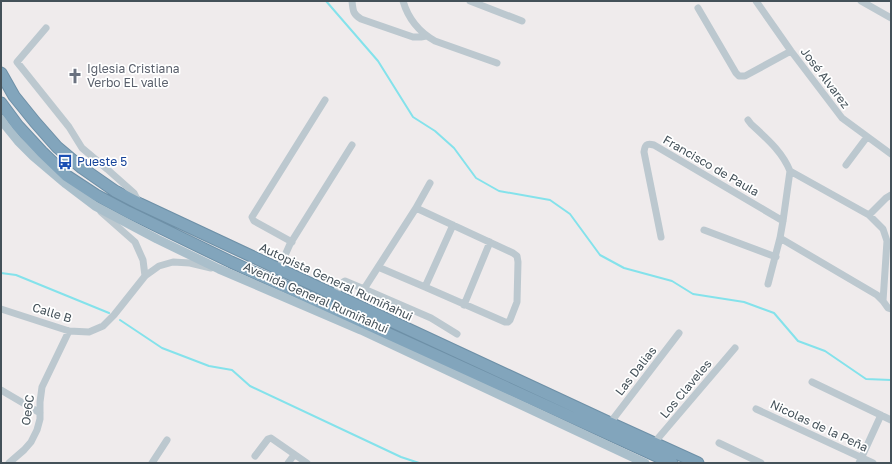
<svg xmlns="http://www.w3.org/2000/svg" width="892" height="464" font-family="'Golos Text',sans-serif">
<style>
.lines{fill:none;stroke-linecap:round;stroke-linejoin:round}
.stream{stroke:#84e2eb;stroke-width:2}
.highway-casing{stroke:#6e90a7;stroke-width:13}
.minor{stroke:#bcc8cf;stroke-width:7}
.major{stroke:#aabfcb;stroke-width:9}
.highway{stroke:#82a5bc;stroke-width:11}
.labels{text-anchor:middle;stroke-width:3.5;stroke-linejoin:round;paint-order:stroke}
.worship-label{font-size:12px;fill:#5b616d;stroke:#fff;text-anchor:start}
.street-label{font-size:12px;fill:#445159;stroke:#fff}
.transit-label{font-size:12px;fill:#164399;stroke:#fff;text-anchor:start}
</style>
<rect width="100%" height="100%" fill="#efebec"/>
<g class="lines">
<!-- stream -->
<path class="stream" d="M326,1L378,61L413,117L435,131L454,148L476,178L499,191L550,200L570,214L600,255L624,268L672,281L693,294L744,302L774,313L798,341L825,351L866,379L891,380
M1,273L16,275L109,313
M120,320L162,348L209,366L232,370L250,386L401,457L419,463"/>
<defs>
<path id="highway" d="M1,73L14,96L35,122L57,147L82,168L115,191L140,204L279,269L610,423L698,463
M1,103L18,126L42,152L67,176L96,195L128,212L231,262L672,463"/>
</defs>
<!-- highway casing -->
<use href="#highway" class="highway-casing"/>
<!-- minor -->
<path class="minor" d="M352,1C353,11 353,14 361,19L413,37H421L426,36
M403,1C408,18 419,32 435,41L497,63
M470,1L522,21
M756,1L791,51L842,118L891,154
M861,1L891,18
M698,8L736,73L739,76H745L791,51
M46,28L17,62L69,127L82,148L107,169L134,193L139,203
M748,120L751,124C766,138 782,151 790,171L869,215L883,229L887,241L883,301L888,308L891,309
M846,165L867,137
M101,212L135,242L143,260L145,276
M869,215L886,198L891,195
M704,230L776,257
M661,237L644,152C645,145 646,143 654,145L783,221
M780,238L877,295L883,301
M292,242L254,221L252,217L325,100
M378,267L425,287L505,322H508L510,320L517,302L518,262L517,256L513,253L416,208
M279,269L290,244L352,145
M768,284L780,238L783,221L790,171
M425,287L453,225
M364,289L431,318L457,334
M334,295L342,283L345,281L364,289L416,208L430,183
M464,305L490,242
M1,309L69,331L89,332L103,326L114,315L145,276L159,266L173,262L190,263L211,268
M812,382L891,420
M1,390L40,413
M756,409L873,463
M610,423L679,333
M654,443L735,348
M719,443L761,463
M255,456L268,439L271,438L307,463
M9,463L24,450L31,442L37,430L40,419V402L42,387L69,331
M152,463L167,440
M288,463L294,455
M859,463L881,415"/>
<!-- major -->
<path class="major" d="M1,119L5,125L18,141L33,156L66,184L95,206L157,239L219,269L361,330L645,463"/>
<!-- highway -->
<use href="#highway" class="highway"/>
</g>
<!-- icons -->
<defs>
<symbol id="church-bare" viewBox="-9 -9 18 18"><path d="M-1.2-6h2.4v3.5h3.3v2.4h-3.3V6h-2.4V-.1h-3.3v-2.4h3.3Z" fill="#6b7280" stroke="#fff" stroke-width="2.5" paint-order="stroke"/></symbol>
<symbol id="bus-bare" viewBox="-9 -9 18 18"><path d="M-5-6H5V4H4V6H2V4H-2V6H-4V4H-5ZM-3.5-4V0h7V-4ZM-3.5 1.2v1.5H-2V1.2ZM2 1.2v1.5H3.5V1.2Z" fill="#1a4fb4" stroke="#fff" stroke-width="2.5" paint-order="stroke"/></symbol>
</defs>
<g fill-rule="evenodd">
<use href="#church-bare" x="64" y="65" width="22" height="22"/>
<use href="#bus-bare" x="54" y="151" width="22" height="22"/>
</g>
<g class="labels">
<!-- worship labels -->
<g class="worship-label">
<text x="87" y="73">Iglesia Cristiana<tspan x="87" dy="14">Verbo EL valle</tspan></text>
</g>
<!-- street labels -->
<g class="street-label">
<text transform="translate(825 78) rotate(53)" y="4">José Alvarez</text>
<text transform="translate(711 166) rotate(30)" y="4">Francisco de Paula</text>
<text transform="translate(336 282) rotate(25)" y="4">Autopista General Rumiñahui</text>
<text transform="translate(316 298) rotate(24)" y="4">Avenida General Rumiñahui</text>
<text transform="translate(52 313) rotate(17)" y="4">Calle B</text>
<text transform="translate(636 371) rotate(-52)" y="4">Las Dalias</text>
<text transform="translate(686 389) rotate(-50)" y="4">Los Claveles</text>
<text transform="translate(28 410) rotate(-82)" y="4">Oe6C</text>
<text transform="translate(819 426) rotate(25)" y="4">Nicolas de la Peña</text>
</g>
<!-- transit labels -->
<g class="transit-label">
<text x="77" y="166">Pueste 5</text>
</g>
</g>
<!-- border -->
<rect width="892" height="464" fill="none" stroke="#445159" stroke-width="4"/>
</svg>
